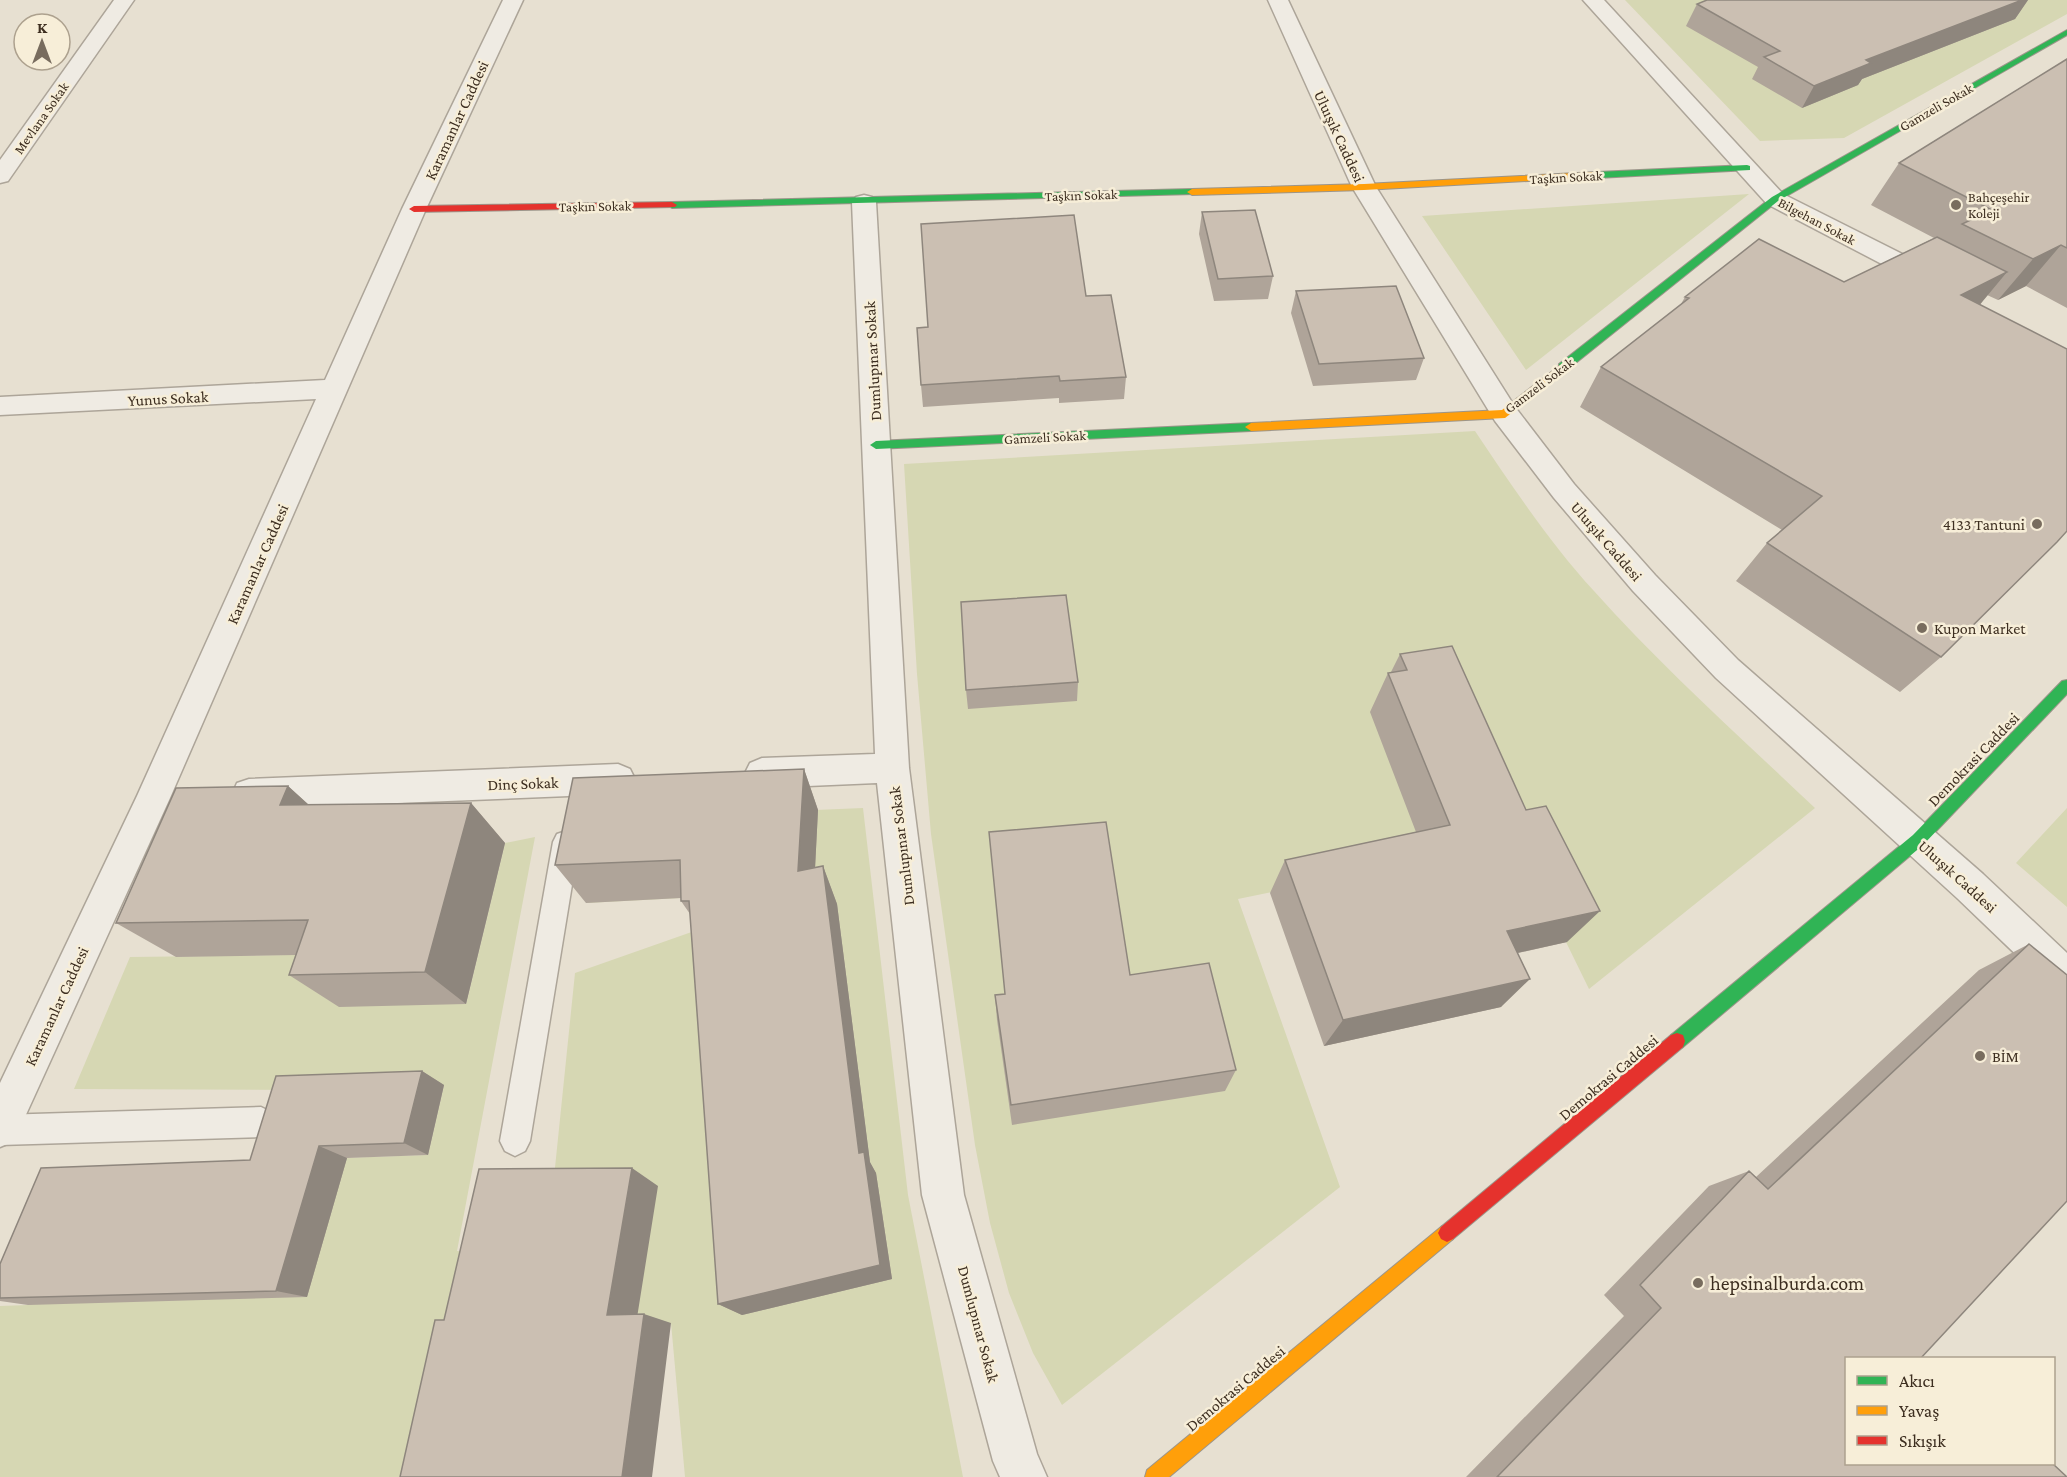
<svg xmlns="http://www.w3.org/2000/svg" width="2067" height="1477" font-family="'Crimson Pro',serif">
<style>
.green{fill:#d6d7b3}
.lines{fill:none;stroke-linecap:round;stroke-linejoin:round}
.lane-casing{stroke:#ada599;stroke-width:3}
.street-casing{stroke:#ada599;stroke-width:3}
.fast-casing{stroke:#9c958a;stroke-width:2}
.slow-casing{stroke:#9c958a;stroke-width:2}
.jam-casing{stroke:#9c958a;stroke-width:2}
.lane{fill:#efebe3;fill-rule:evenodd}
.street{fill:#efebe3;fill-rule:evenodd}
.fast{fill:#30b455;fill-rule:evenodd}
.slow{fill:#ff9f0a;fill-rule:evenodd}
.jam{fill:#e5322d;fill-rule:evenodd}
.wall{fill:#afa499}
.shaded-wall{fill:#8e867d}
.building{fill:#cbbfb2;stroke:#8e867d;stroke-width:1.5}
.poi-dot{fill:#786c5e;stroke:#f7eed8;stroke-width:2}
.labels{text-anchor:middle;stroke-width:5;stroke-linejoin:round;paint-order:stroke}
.far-street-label{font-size:14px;fill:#3d2e20;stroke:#f7eed8}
.far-poi-label{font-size:14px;fill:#3d2e20;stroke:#f7eed8;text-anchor:start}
.street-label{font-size:16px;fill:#3d2e20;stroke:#f7eed8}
.poi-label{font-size:16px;fill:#3d2e20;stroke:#f7eed8;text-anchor:start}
.near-poi-label{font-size:20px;fill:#3d2e20;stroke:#f7eed8;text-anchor:start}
</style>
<rect width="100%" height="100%" fill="#e7e0d1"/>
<!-- green -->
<path class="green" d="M1625,0H2067V14L1844,138L1760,141Z
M1749,194L1526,370L1422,216Z
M1475,431C1512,486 1549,542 1594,591C1663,668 1740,737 1815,808L1589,989L1517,842L1238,899L1340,1187L1062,1405L1033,1353L1009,1293L990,1223L975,1145L931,834L917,674L904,464Z
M863,808L908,1195L963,1477H685L671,1323L446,1477H0V1306L28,1305L284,1160L428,1155L444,1085L305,1090L74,1089L130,957L288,955L333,827L466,1004L505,843L535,837L457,1251L500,1252L553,1187L575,973L703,928L700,897L586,903L601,819Z
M2067,808V907L2016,863Z"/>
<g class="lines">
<defs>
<path id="lane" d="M566,831L575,834L579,842L530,1141L525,1151L515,1156L505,1151L500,1141L553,842L557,834Z
M261,1107L271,1112L276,1122L271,1132L261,1137L0,1145V1115Z"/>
<path id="street" d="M114,0H134L8,181L0,183V160Z
M503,0H523L426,209L170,798L14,1141L0,1147V1083L137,796L316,399L0,415V397L325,380L402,209Z
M1268,0H1288L1376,187L1515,407L1574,484L1655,575L1738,660L1983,874L2067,953V996L2054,991L1957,898L1716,678L1633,591L1554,498L1495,421L1352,187Z
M1583,0H1604L1783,194L1940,273L1943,279L1940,285L1931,287L1922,285L1767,204Z
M864,195L872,197L876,202L909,768L964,1195L1037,1454L1047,1477H1000L993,1461L922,1195L877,783L762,788L750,783L745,773L750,763L762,758L875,754L852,202L856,197Z
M618,764L630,769L635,779L630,789L618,794L249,809L237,805L232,794L237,783L249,779Z"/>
<path id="fast" d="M2067,30V35L1778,201L1567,370H1559V364L1772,197Z
M1747,165L1750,166V170L1597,178L1592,175L1597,172Z
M1192,189L1197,192L1195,194L672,208L667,205L672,202Z
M1251,423L1257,427L1251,431L876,449L870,445L876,441Z
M2067,680V694L1923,845L1683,1047L1677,1049L1671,1047L1669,1041L1671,1035L1913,835L2062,681Z"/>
<path id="slow" d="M1597,172L1600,173V177L1364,190L1192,195L1187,192L1192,189L1364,184Z
M1563,363L1568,367L1567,370L1505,418L1251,431L1245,427L1251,423L1502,410Z
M1447,1224L1453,1227L1456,1233L1453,1239L1169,1477H1145L1147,1470L1441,1227Z"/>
<path id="jam" d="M672,202L677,205L675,207L414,212L409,209L414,206Z
M1677,1033L1683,1035L1685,1041L1683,1047L1453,1239L1447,1242L1441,1239L1438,1233L1441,1227L1671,1035Z"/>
</defs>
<!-- lane casing -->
<use href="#lane" class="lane-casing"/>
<!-- street casing -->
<use href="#street" class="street-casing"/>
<!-- fast casing -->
<use href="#fast" class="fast-casing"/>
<!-- slow casing -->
<use href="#slow" class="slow-casing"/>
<!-- jam casing -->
<use href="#jam" class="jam-casing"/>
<!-- lane -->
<use href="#lane" class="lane"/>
<!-- street -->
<use href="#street" class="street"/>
<!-- fast -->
<use href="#fast" class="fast"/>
<!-- slow -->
<use href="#slow" class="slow"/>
<!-- jam -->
<use href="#jam" class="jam"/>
</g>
<!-- wall -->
<path class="wall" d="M1707,0H2028L2015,19L1862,79L1858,85L1802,108L1752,79L1758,67L1686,26L1697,4Z
M2067,59V308L2026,286L1998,300L1987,295L1980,304L1941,657L1900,692L1736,581L1767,543L1782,530L1580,407L1601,367L1681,304L1685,297L1844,282L1934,238L1871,205L1899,163Z
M1202,212L1273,276L1268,299L1214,301L1199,234Z
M1296,291L1424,358L1416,380L1313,386L1291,313Z
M1086,296L1126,377L1124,399L1059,403V398L923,407L921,385L928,327Z
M1400,654L1567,942L1518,953L1501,1007L1324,1046L1270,893L1285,860L1416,832L1370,712L1388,673L1391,672Z
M1078,682L1077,701L968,709L966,690Z
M804,769L818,810L815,868L823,866L837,904L870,1163L876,1173L892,1279L742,1315L718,1304L690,914L681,901V898L586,903L555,865Z
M288,786L309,805L471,803L505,843L466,1004L339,1007L289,975L296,955L176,957L116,923Z
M989,832L1130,975L1236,1070L1225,1091L1012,1125L997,1020L995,995L1005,994Z
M2029,944L1846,1359V1464L2067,1477H1466L1624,1316L1604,1295L1709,1186L1749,1171L1756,1177L1979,970Z
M422,1071L444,1085L428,1155L347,1158L307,1297L28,1305L0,1301V1264L250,1160Z"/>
<!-- shaded-wall -->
<path class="shaded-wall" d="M2022,0H2028L2015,19L1862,79L1858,85L1802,108L1814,86L1866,60Z
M2061,245L2026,286L1998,300L2033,259Z
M2007,272L1973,313L1961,295Z
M804,769L818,810L813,908L798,871Z
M288,786L333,827L280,805Z
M471,803L505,843L466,1004L425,972Z
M823,866L837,904L870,1162L876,1173L892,1279L742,1315L718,1304L859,1153Z
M1600,911L1567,942L1480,961L1507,931Z
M1530,979L1501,1007L1324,1046L1343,1020Z
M422,1071L444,1085L428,1155L404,1143Z
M319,1146L347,1158L307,1297L276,1291Z
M632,1168L658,1186L636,1324L607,1315Z
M644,1314L671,1323L652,1477H622Z"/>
<!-- building -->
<path class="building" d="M1707,0H2022L1866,60L1871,63L1814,86L1764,57L1780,51L1697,4Z
M2067,59V248L2061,245L2033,259L1962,224L1992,210L1899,163Z
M1255,210L1273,276L1218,279L1202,212Z
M1074,215L1086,296L1111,295L1126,377L1060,381L1059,376L921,385L917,328L928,327L921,224Z
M1937,237L2007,272L1961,295L2067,349V531L2057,542L1941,657L1767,543L1822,496L1601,367L1689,298L1685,297L1759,239L1844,282Z
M1396,286L1424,358L1319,364L1296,291Z
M1066,595L1078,682L966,690L961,602Z
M1452,646L1526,810L1546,806L1600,911L1507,931L1530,979L1343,1020L1285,860L1450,825L1388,673L1407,670L1400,654Z
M804,769L798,871L823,866L859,1153L864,1152L880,1265L718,1304L689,901H681L680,860L555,865L573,778Z
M288,786L280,805L471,803L425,972L289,975L308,920L116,923L176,788Z
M1106,822L1130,975L1209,963L1236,1070L1011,1105L995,995L1005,994L989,832Z
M2029,944L2067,975V1201L1920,1359H1846V1464H2053L2067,1477H1497L1661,1308L1640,1285L1749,1171L1768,1189Z
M422,1071L404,1143L319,1146L276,1291L0,1298V1264L41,1168L250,1160L276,1076Z
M632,1168L607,1315L644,1314L622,1477H400L435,1320H444L479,1169Z"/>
<!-- markers -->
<g class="poi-dot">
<circle cx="1956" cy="205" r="6"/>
<circle cx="2037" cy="524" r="6"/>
<circle cx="1922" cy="628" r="6"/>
<circle cx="1980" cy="1056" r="6"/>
<circle cx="1698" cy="1283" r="6"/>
</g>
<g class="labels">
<!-- far-street labels -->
<g class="far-street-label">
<text transform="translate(1936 107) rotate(-30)" y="5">Gamzeli Sokak</text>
<text transform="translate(41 118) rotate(-55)" y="5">Mevlana Sokak</text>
<text transform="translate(1566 177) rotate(-3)" y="5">Taşkın Sokak</text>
<text transform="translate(1081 195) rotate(-2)" y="5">Taşkın Sokak</text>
<text transform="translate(595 206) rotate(-1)" y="5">Taşkın Sokak</text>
<text transform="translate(1817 221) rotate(28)" y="5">Bilgehan Sokak</text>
<text transform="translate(1539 385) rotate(-37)" y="5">Gamzeli Sokak</text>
<text transform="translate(1045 437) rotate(-3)" y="5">Gamzeli Sokak</text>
</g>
<!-- far-poi labels -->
<g class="far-poi-label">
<text x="1968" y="202">Bahçeşehir<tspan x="1968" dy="16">Koleji</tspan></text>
</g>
<!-- street labels -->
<g class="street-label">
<text transform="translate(456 120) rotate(-65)" y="6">Karamanlar Caddesi</text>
<text transform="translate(1340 136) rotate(65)" y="6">Uluışık Caddesi</text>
<text transform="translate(872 361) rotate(-93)" y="6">Dumlupınar Sokak</text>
<text transform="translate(168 398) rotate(-3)" y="6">Yunus Sokak</text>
<text transform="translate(1607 541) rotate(49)" y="6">Uluışık Caddesi</text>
<text transform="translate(257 564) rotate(-66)" y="6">Karamanlar Caddesi</text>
<text transform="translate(1973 759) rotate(-46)" y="6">Demokrasi Caddesi</text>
<text transform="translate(523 783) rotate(-2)" y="6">Dinç Sokak</text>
<text transform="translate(901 846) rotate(-97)" y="6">Dumlupınar Sokak</text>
<text transform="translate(1958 876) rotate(42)" y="6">Uluışık Caddesi</text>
<text transform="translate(56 1006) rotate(-65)" y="6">Karamanlar Caddesi</text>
<text transform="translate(1608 1077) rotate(-40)" y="6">Demokrasi Caddesi</text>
<text transform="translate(979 1324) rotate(75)" y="6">Dumlupınar Sokak</text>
<text transform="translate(1235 1388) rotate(-40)" y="6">Demokrasi Caddesi</text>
</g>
<!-- poi labels -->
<g class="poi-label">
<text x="2025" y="530" text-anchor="end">4133 Tantuni</text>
<text x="1934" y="634">Kupon Market</text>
<text x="1992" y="1062">BİM</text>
</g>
<!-- near-poi labels -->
<g class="near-poi-label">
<text x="1710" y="1290">hepsinalburda.com</text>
</g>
</g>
<!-- legend -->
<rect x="1845" y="1357" width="210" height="108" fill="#f7eed8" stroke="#ada18e" stroke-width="1.5"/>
<rect x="1857" y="1376" width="30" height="9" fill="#30b455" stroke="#ada18e" stroke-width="1.5"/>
<text x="1899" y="1387" font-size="18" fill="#3d2e20">Akıcı</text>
<rect x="1857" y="1406" width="30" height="9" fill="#ff9f0a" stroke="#ada18e" stroke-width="1.5"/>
<text x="1899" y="1417" font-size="18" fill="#3d2e20">Yavaş</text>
<rect x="1857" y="1436" width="30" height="9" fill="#e5322d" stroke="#ada18e" stroke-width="1.5"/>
<text x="1899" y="1447" font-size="18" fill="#3d2e20">Sıkışık</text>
<!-- north arrow -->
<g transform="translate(42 42)"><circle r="28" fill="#f7eed8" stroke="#ada18e" stroke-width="1.5"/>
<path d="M0-4.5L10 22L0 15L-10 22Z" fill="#786c5e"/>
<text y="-9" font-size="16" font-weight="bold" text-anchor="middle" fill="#3d2e20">K</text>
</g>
</svg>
